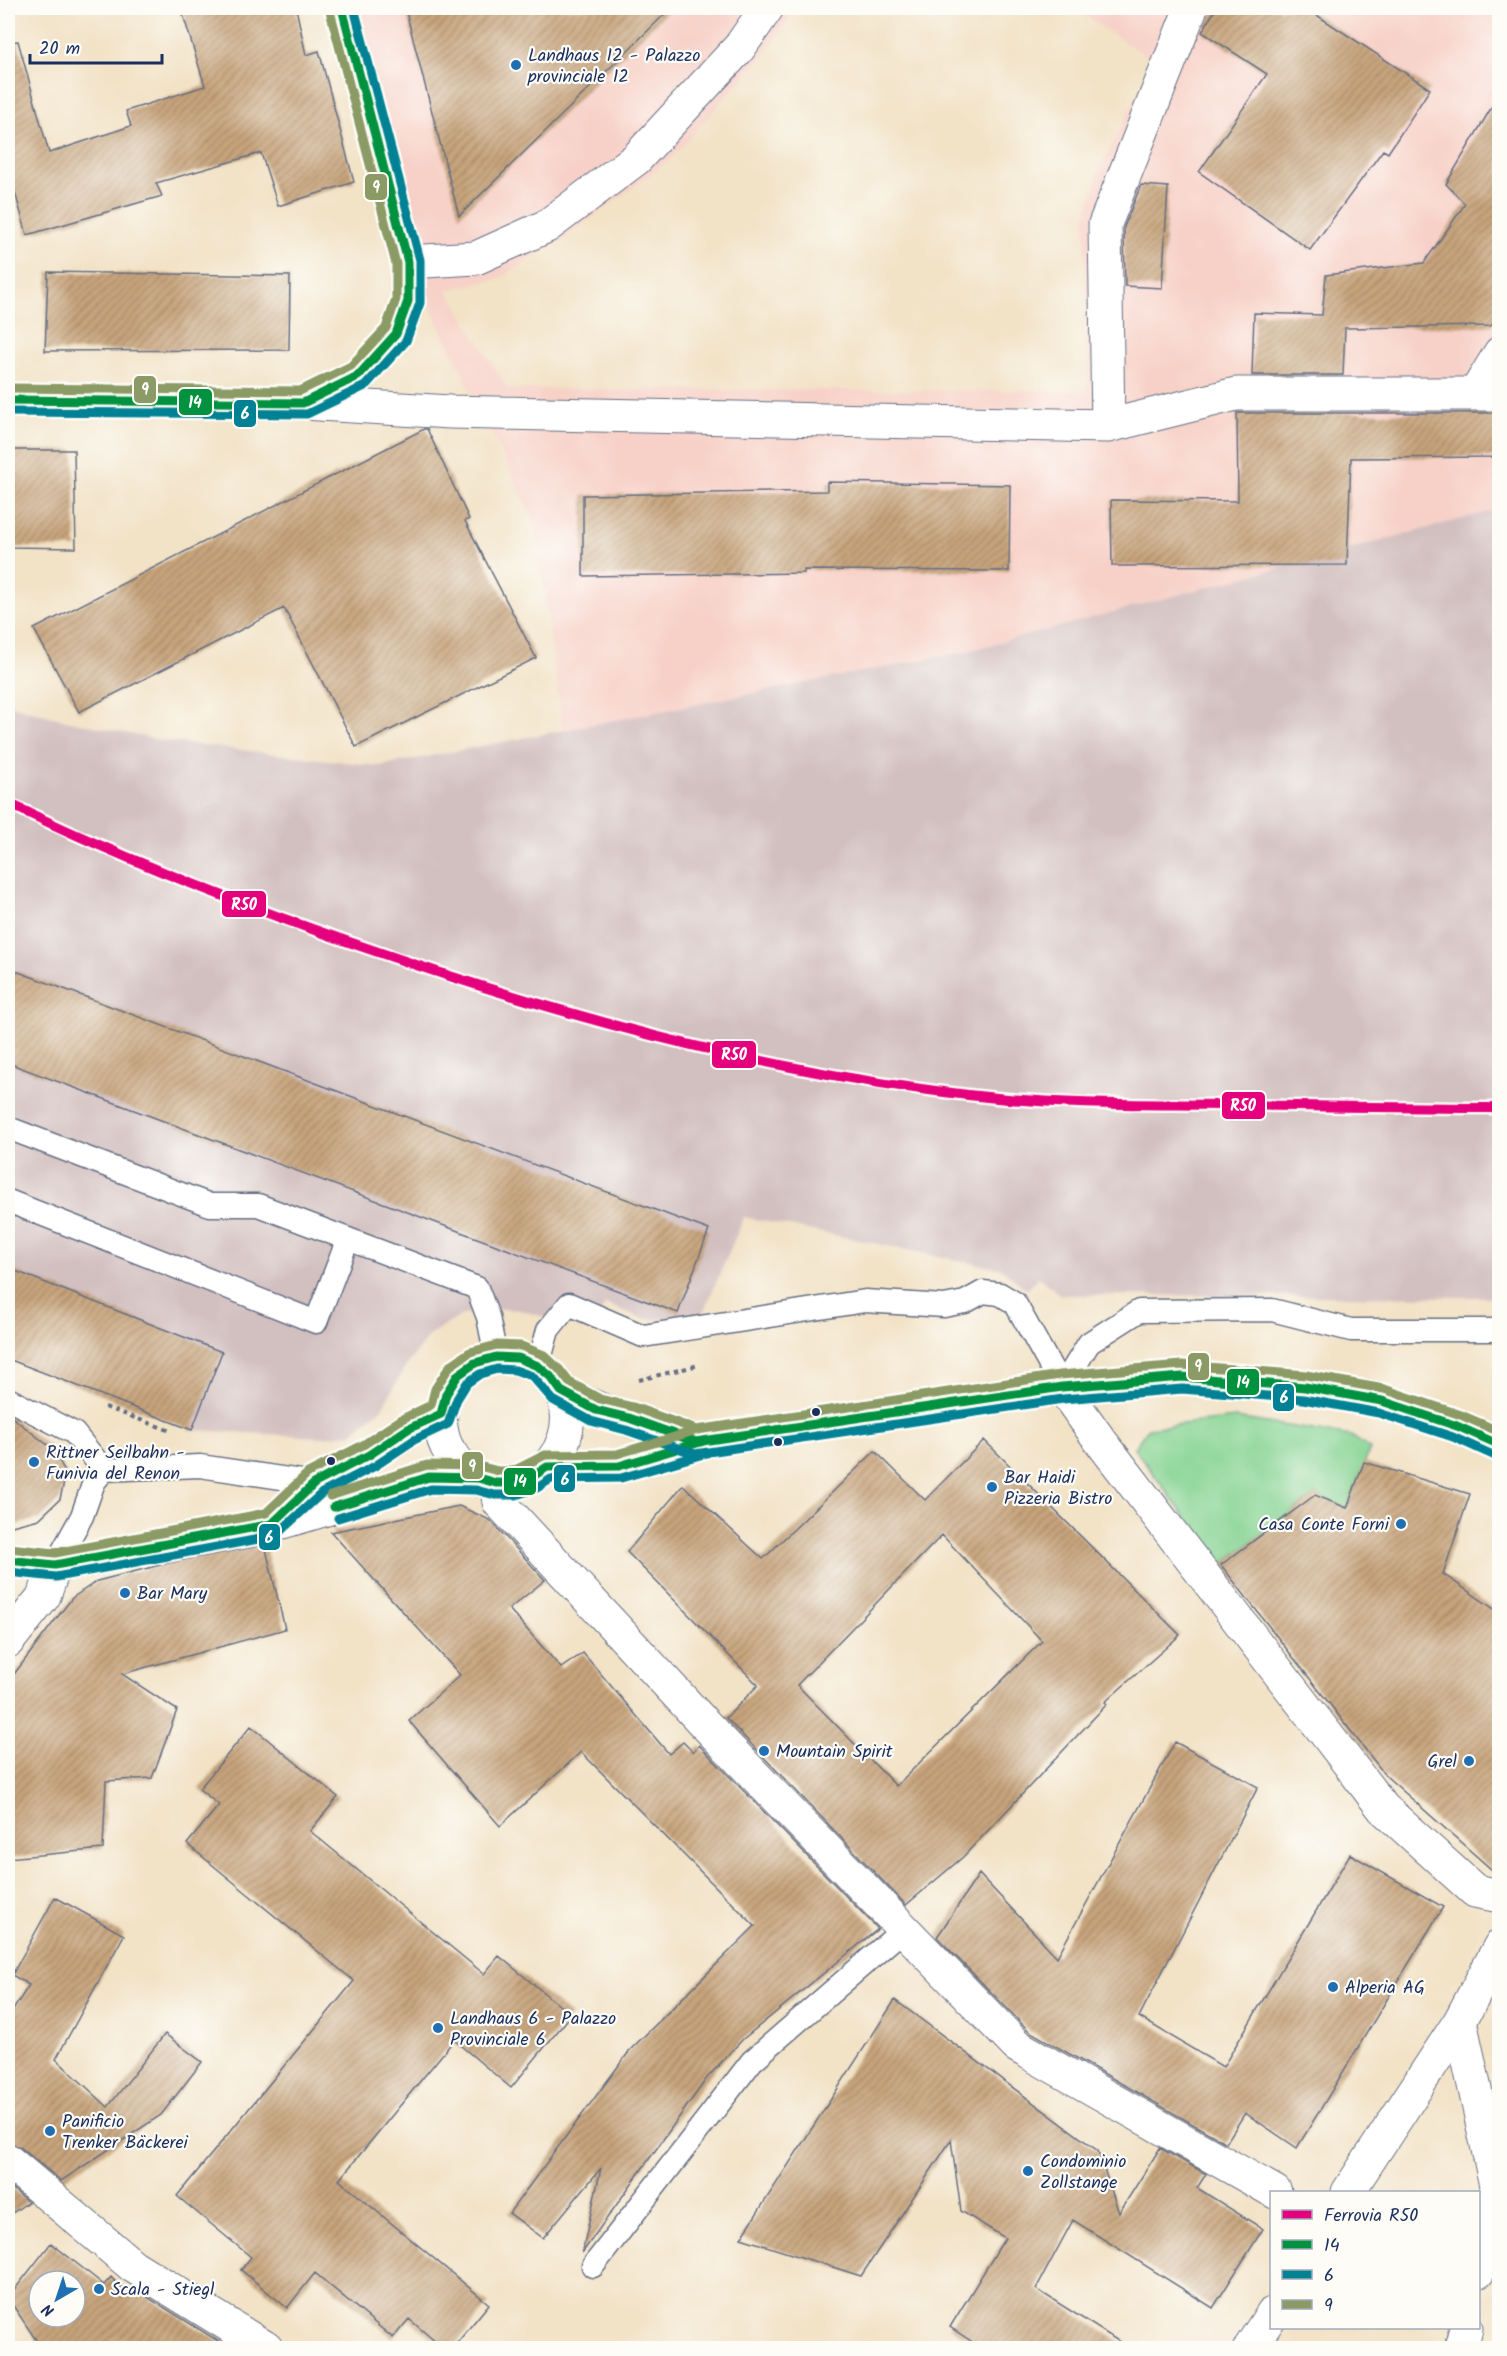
<svg xmlns="http://www.w3.org/2000/svg" width="1507" height="2356" font-family="Kalam,sans-serif">
<style>
.built{fill:#f7d1c8}
.railway{fill:#d2bfc0}
.green{fill:#85d393;stroke:#508178;stroke-width:1.5}
.building{fill:url(#building-hatch);fill-rule:evenodd}
.lines{fill:none;stroke-linecap:round;stroke-linejoin:round}
.lane-casing{stroke:#666e82;stroke-width:25}
.street-casing{stroke:#666e82;stroke-width:35}
.secondary-casing{stroke:#666e82;stroke-width:35}
.path{stroke:#666e82;stroke-width:4;stroke-dasharray:4.5 4.5;stroke-linecap:butt}
.lane{stroke:#fff;stroke-width:22}
.street{stroke:#fff;stroke-width:33}
.secondary{stroke:#fff;stroke-width:33}
.bus-1-casing{stroke:#fdfcf7;stroke-width:14}
.bus-2-casing{stroke:#fdfcf7;stroke-width:14}
.bus-3-casing{stroke:#fdfcf7;stroke-width:14}
.bus-1{stroke:#00923f;stroke-width:9}
.bus-2{stroke:#008294;stroke-width:9}
.bus-3{stroke:#8c9a65;stroke-width:9}
.rail-1-casing{stroke:#fdfcf7;stroke-width:15}
.rail-1{stroke:#e5007d;stroke-width:10}
.poi-dot{fill:#1f6fb2;stroke:#fdfcf7;stroke-width:2}
.bus-dot{fill:#1b2f5e;stroke:#fdfcf7;stroke-width:2}
.labels{text-anchor:middle;stroke-width:4.5;stroke-linejoin:round;paint-order:stroke}
.poi-label{font-size:18px;fill:#1b2f5e;stroke:#fdfcf7;text-anchor:start}
.line-badge{stroke:#fdfcf7;stroke-width:2}
.badge-label{font-size:16px;text-anchor:middle;font-weight:bold;fill:#fff}
</style>
<defs>
<pattern id="building-hatch" width="6" height="6" patternUnits="userSpaceOnUse" patternTransform="scale(1.5)"><rect width="6" height="6" fill="#c8a47b"/><path d="M-1 1l2-2M0 6l6-6M5 7l2-2" fill="none" stroke="#a28668"/></pattern>
</defs>
<rect width="100%" height="100%" fill="#fdfcf7"/>
<filter id="ink" filterUnits="userSpaceOnUse"><feTurbulence type="fractalNoise" baseFrequency=".0167" numOctaves="2"/><feDisplacementMap in="SourceGraphic" scale="12" xChannelSelector="R" yChannelSelector="G"/><feConvolveMatrix kernelMatrix="1 2 1 2 8 2 1 2 1" color-interpolation-filters="sRGB"/></filter>
<filter id="wash" filterUnits="userSpaceOnUse"><feTurbulence type="fractalNoise" baseFrequency=".008" numOctaves="4" result="noise"/><feDisplacementMap in="SourceGraphic" scale="24" xChannelSelector="R" yChannelSelector="G"/><feGaussianBlur stdDeviation="1.35" result="paint"/><feColorMatrix in="noise" values="0 0 0 0 0 0 0 0 0 0 0 0 0 0 0 0 0 1.4 0 .05"/><feComposite in="paint" operator="in"/></filter>
<g filter="url(#wash)">
<rect width="100%" height="100%" fill="#f2e2c6"/>
<!-- built -->
<path class="built" d="M342,8H796L765,53L669,161L557,243L498,279L447,290L508,389L1087,391L1085,218L1099,171L1154,61L1073,8H1499V509L964,652L563,731L535,522L408,262Z"/>
<!-- railway -->
<path class="railway" d="M1499,509V1297L1061,1295L1038,1277L1027,1290L1002,1269L744,1217L700,1320L644,1319L605,1304L592,1331L520,1310L487,1308L461,1316L430,1334L408,1363L381,1409L350,1434L321,1437L192,1430L8,1359V704L56,718L163,741L379,766L964,652Z"/>
<!-- green -->
<path class="green" d="M1235,1418L1351,1436L1370,1449L1347,1508L1315,1495L1221,1565L1134,1448L1148,1428Z"/>
<g id="blocks">
<!-- building -->
<path class="building" d="M181,8H296L306,55L319,51L354,182L278,206L261,153L156,183L162,196L27,235L8,167V42L18,41L49,153L131,126L126,111L205,86Z
M405,8H671L459,216Z
M1216,8H1306L1430,89L1388,153L1383,150L1310,250L1199,172L1267,74L1202,32Z
M1500,93V313L1491,326L1345,328L1343,375H1252L1254,313L1322,315L1326,275L1424,263L1465,204L1446,184Z
M1141,185L1168,187L1162,288L1125,286L1124,227Z
M48,272L290,276L289,350L45,351Z
M1237,413H1500V457L1351,458L1347,565L1112,566L1111,500L1238,501Z
M424,429H427L469,519L465,521L536,658L356,747L284,608L79,712L34,629Z
M8,450H74L76,548L8,547Z
M827,482L1010,485L1009,571L804,570V573L583,576V495L827,491Z
M8,968L709,1230L678,1313L8,1063Z
M8,1268L222,1352L192,1430L8,1359Z
M8,1414L54,1450L66,1474L60,1499L39,1519L8,1527Z
M984,1440L1180,1635L1105,1702L1107,1704L963,1857L906,1905L726,1718L758,1685L627,1552L683,1485L763,1559L875,1451L925,1500ZM942,1535L1042,1641L896,1786L797,1685Z
M1364,1462L1470,1494L1443,1574L1500,1613V1877L1386,1776L1221,1565L1315,1495L1347,1508Z
M459,1506L490,1520L545,1580L509,1609L561,1668L583,1653L669,1754L683,1742L693,1752L699,1745L878,1929L743,2039L707,2078L582,2253L601,2168L543,2238L509,2213L631,2049L755,1926L581,1752L500,1826L409,1721L460,1675L331,1532Z
M265,1545L285,1629L122,1674L177,1710L152,1778L106,1781L103,1849L8,1858V1682L72,1598L97,1581L168,1563Z
M251,1726L338,1797L310,1831L484,1974L499,1956L571,2015L511,2088L454,2040L339,2180L489,2304L452,2349H444L409,2319L393,2338L315,2273L287,2308L241,2270L251,2257L177,2196L354,1981L187,1844L219,1805L199,1789Z
M1175,1742L1258,1787L1139,2017L1223,2067L1350,1854L1443,1907L1297,2148L1245,2113L1226,2143L1029,2031L937,1937L979,1874L1057,1957Z
M55,1897L124,1935L56,2059L108,2107L165,2034L202,2062L161,2115L61,2181L20,2147L8,2143V2018L29,1985L12,1975Z
M895,2000L1098,2151L1119,2213L1160,2148L1206,2174L1197,2188L1263,2229L1213,2308L1073,2220L1036,2289L1131,2349H983L950,2327L1005,2238L961,2211L951,2140L861,2276L741,2238Z
M8,2185L28,2202L8,2216Z
M51,2243L104,2285L111,2277L129,2295L133,2288L231,2349H42L8,2298ZM39,2281H75V2317H39Z"/>
</g>
</g>
<g filter="url(#ink)">
<use href="#blocks" fill-opacity="0" stroke="#666e82" stroke-width="1.5"/>
<g class="lines">
<defs>
<path id="lane" d="M8,1128L210,1205H258L477,1288L488,1317L496,1357
M8,1201L316,1322L348,1239
M538,1366L548,1330L569,1304L643,1336L865,1301L944,1306L965,1302L983,1292L1000,1294L1015,1303L1062,1387L1089,1343L1139,1311L1272,1310L1351,1330H1500
M8,1399L74,1433L104,1470
M55,1565L82,1516L94,1482L104,1470L200,1466L315,1483
M593,2266L752,2061L904,1929"/>
<path id="street" d="M408,262L476,258L547,226L636,159L739,48L767,8
M1475,394L1500,353
M303,403L450,412L1108,426L1236,394H1500
M1108,426L1105,224L1191,8
M1062,1387L1099,1439L1383,1808L1475,1891L1500,1896
M496,1483L499,1502L702,1721L1017,2046L1275,2192
M1460,2021L1497,2190L1478,2272
M8,2161L133,2266L266,2348
M1348,2192L1460,2021L1500,1946
M1250,2348L1272,2314
M1461,2348L1466,2328"/>
<path id="secondary" d="M8,400L303,403L358,376L396,334L408,301V262L342,8
M561,1391C603,1414 650,1426 696,1442
M547,1467L619,1466L696,1442L1062,1387L1182,1377L1305,1387L1382,1401L1457,1426L1500,1445
M275,1521L315,1483L369,1455L408,1429L441,1414
M8,1560C23,1562 41,1567 57,1565C87,1562 117,1554 146,1548C188,1540 230,1534 271,1525C302,1517 332,1507 363,1498C384,1492 406,1482 427,1477C462,1469 503,1495 534,1476C563,1459 577,1421 560,1390C551,1375 535,1362 518,1358C474,1348 432,1390 442,1433C446,1454 461,1467 478,1478
M8,1641L44,1596L55,1565"/>
</defs>
<!-- lane casing -->
<use href="#lane" class="lane-casing"/>
<!-- street casing -->
<use href="#street" class="street-casing"/>
<!-- secondary casing -->
<use href="#secondary" class="secondary-casing"/>
<!-- path -->
<path class="path" d="M639,1380L699,1365
M105,1407L171,1431"/>
<!-- lane -->
<use href="#lane" class="lane"/>
<!-- street -->
<use href="#street" class="street"/>
<!-- secondary -->
<use href="#secondary" class="secondary"/>
<defs>
<path id="bus-1" d="M8,400L303,403L358,376L396,334L408,301V262L342,8
M334,1507L429,1477L478,1478L496,1483H515L532,1477L547,1467L619,1466L704,1441
M8,1560L55,1565L272,1524L315,1483L369,1455L408,1429L441,1414L446,1394L458,1375L475,1363L496,1357L518,1358L538,1366L551,1377L561,1391L596,1410L629,1418L696,1442L1062,1387L1182,1377L1305,1387L1382,1401L1457,1426L1500,1445"/>
<path id="bus-2" d="M8,412L307,414L365,386L406,341L420,303V260L354,8
M338,1518L431,1489L476,1490L495,1495H516L537,1488L551,1479L621,1478L707,1453
M8,1572L56,1577L275,1536L322,1493L375,1466L414,1440L448,1424L457,1399L467,1383L480,1374L497,1369L515,1370L532,1376L553,1400L591,1421L626,1430L695,1454L1063,1399L1182,1389L1303,1399L1379,1413L1453,1437L1495,1456"/>
<path id="bus-3" d="M8,388L300,391L351,366L386,328L396,299V264L330,11
M330,1496L427,1465L479,1466L498,1471H513L545,1455L617,1454L701,1429
M9,1548L55,1553L266,1513L308,1473L363,1445L402,1419L431,1405L435,1389L450,1366L470,1352L497,1345L521,1346L544,1355L559,1369L569,1382L600,1399L633,1407L697,1430L1060,1375L1182,1365L1306,1375L1384,1389L1461,1415L1500,1432"/>
</defs>
<!-- bus-1 casing -->
<use href="#bus-1" class="bus-1-casing"/>
<!-- bus-2 casing -->
<use href="#bus-2" class="bus-2-casing"/>
<!-- bus-3 casing -->
<use href="#bus-3" class="bus-3-casing"/>
<!-- bus-1 -->
<use href="#bus-1" class="bus-1"/>
<!-- bus-2 -->
<use href="#bus-2" class="bus-2"/>
<!-- bus-3 -->
<use href="#bus-3" class="bus-3"/>
<defs>
<path id="rail-1" d="M8,803C129,862 254,910 381,953C581,1022 786,1077 997,1098C1071,1105 1146,1104 1221,1105C1314,1106 1407,1108 1500,1108"/>
</defs>
<!-- rail-1 casing -->
<use href="#rail-1" class="rail-1-casing"/>
<!-- rail-1 -->
<use href="#rail-1" class="rail-1"/>
</g>
</g>
<!-- markers -->
<g class="poi-dot">
<circle cx="516" cy="65" r="6"/>
<circle cx="34" cy="1462" r="6"/>
<circle cx="992" cy="1487" r="6"/>
<circle cx="1401" cy="1524" r="6"/>
<circle cx="125" cy="1593" r="6"/>
<circle cx="764" cy="1751" r="6"/>
<circle cx="1469" cy="1761" r="6"/>
<circle cx="1333" cy="1987" r="6"/>
<circle cx="438" cy="2028" r="6"/>
<circle cx="50" cy="2131" r="6"/>
<circle cx="1028" cy="2171" r="6"/>
<circle cx="99" cy="2289" r="6"/>
</g>
<g class="bus-dot">
<circle cx="816" cy="1412" r="5"/>
<circle cx="778" cy="1442" r="5"/>
<circle cx="331" cy="1461" r="5"/>
</g>
<g class="labels">
<!-- poi labels -->
<g class="poi-label">
<text x="528" y="61">Landhaus 12 - Palazzo<tspan x="528" dy="21">provinciale 12</tspan></text>
<text x="46" y="1458">Rittner Seilbahn -<tspan x="46" dy="21">Funivia del Renon</tspan></text>
<text x="1004" y="1483">Bar Haidi<tspan x="1004" dy="21">Pizzeria Bistro</tspan></text>
<text x="1389" y="1530" text-anchor="end">Casa Conte Forni</text>
<text x="137" y="1599">Bar Mary</text>
<text x="776" y="1757">Mountain Spirit</text>
<text x="1457" y="1767" text-anchor="end">Grel</text>
<text x="1345" y="1993">Alperia AG</text>
<text x="450" y="2024">Landhaus 6 - Palazzo<tspan x="450" dy="21">Provinciale 6</tspan></text>
<text x="62" y="2127">Panificio<tspan x="62" dy="21">Trenker Bäckerei</tspan></text>
<text x="1040" y="2167">Condominio<tspan x="1040" dy="21">Zollstange</tspan></text>
<text x="111" y="2295">Scala - Stiegl</text>
</g>
</g>
<g class="line-badge">
<rect x="364" y="173" width="24" height="28" rx="6" fill="#8c9a65"/>
<rect x="133" y="375" width="24" height="29" rx="6" fill="#8c9a65"/>
<rect x="178" y="388" width="35" height="28" rx="6" fill="#00923f"/>
<rect x="233" y="399" width="24" height="29" rx="6" fill="#008294"/>
<rect x="221" y="890" width="46" height="28" rx="6" fill="#e5007d"/>
<rect x="711" y="1040" width="46" height="29" rx="6" fill="#e5007d"/>
<rect x="1221" y="1091" width="45" height="29" rx="6" fill="#e5007d"/>
<rect x="1187" y="1352" width="23" height="29" rx="6" fill="#8c9a65"/>
<rect x="1226" y="1368" width="34" height="28" rx="6" fill="#00923f"/>
<rect x="1272" y="1383" width="23" height="29" rx="6" fill="#008294"/>
<rect x="461" y="1451" width="23" height="29" rx="6" fill="#8c9a65"/>
<rect x="553" y="1464" width="23" height="29" rx="6" fill="#008294"/>
<rect x="503" y="1467" width="34" height="29" rx="6" fill="#00923f"/>
<rect x="258" y="1523" width="23" height="28" rx="6" fill="#008294"/>
</g>
<g class="badge-label">
<text x="376" y="193">9</text>
<text x="145" y="395">9</text>
<text x="195" y="408">14</text>
<text x="245" y="419">6</text>
<text x="244" y="910">R50</text>
<text x="734" y="1060">R50</text>
<text x="1243" y="1111">R50</text>
<text x="1198" y="1372">9</text>
<text x="1243" y="1388">14</text>
<text x="1284" y="1403">6</text>
<text x="472" y="1472">9</text>
<text x="565" y="1485">6</text>
<text x="520" y="1487">14</text>
<text x="269" y="1543">6</text>
</g>
<!-- margin -->
<rect width="1507" height="2356" fill="none" stroke="#fdfcf7" stroke-width="30"/>
<!-- legend -->
<rect x="1270" y="2191" width="210" height="138" fill="#fdfcf7" stroke="#a3aaba" stroke-width="1.5"/>
<rect x="1282" y="2210" width="30" height="9" fill="#e5007d" stroke="#a3aaba" stroke-width="1.5"/>
<text x="1324" y="2221" font-size="18" fill="#1b2f5e">Ferrovia R50</text>
<rect x="1282" y="2240" width="30" height="9" fill="#00923f" stroke="#a3aaba" stroke-width="1.5"/>
<text x="1324" y="2251" font-size="18" fill="#1b2f5e">14</text>
<rect x="1282" y="2270" width="30" height="9" fill="#008294" stroke="#a3aaba" stroke-width="1.5"/>
<text x="1324" y="2281" font-size="18" fill="#1b2f5e">6</text>
<rect x="1282" y="2300" width="30" height="9" fill="#8c9a65" stroke="#a3aaba" stroke-width="1.5"/>
<text x="1324" y="2311" font-size="18" fill="#1b2f5e">9</text>
<!-- north arrow -->
<g transform="translate(57 2299) rotate(219)"><circle r="28" fill="#fdfcf7" stroke="#a3aaba" stroke-width="1.5"/>
<path d="M0-4.5L10 22L0 15L-10 22Z" fill="#1f6fb2"/>
<text y="-9" font-size="16" font-weight="bold" text-anchor="middle" fill="#1b2f5e">N</text>
</g>
<!-- scale -->
<path d="M30 54v9h132v-9" fill="none" stroke="#1b2f5e" stroke-width="3"/>
<text x="39" y="54" font-size="18" fill="#1b2f5e" stroke="#fdfcf7" stroke-width="4.5" paint-order="stroke">20 m</text>
</svg>
